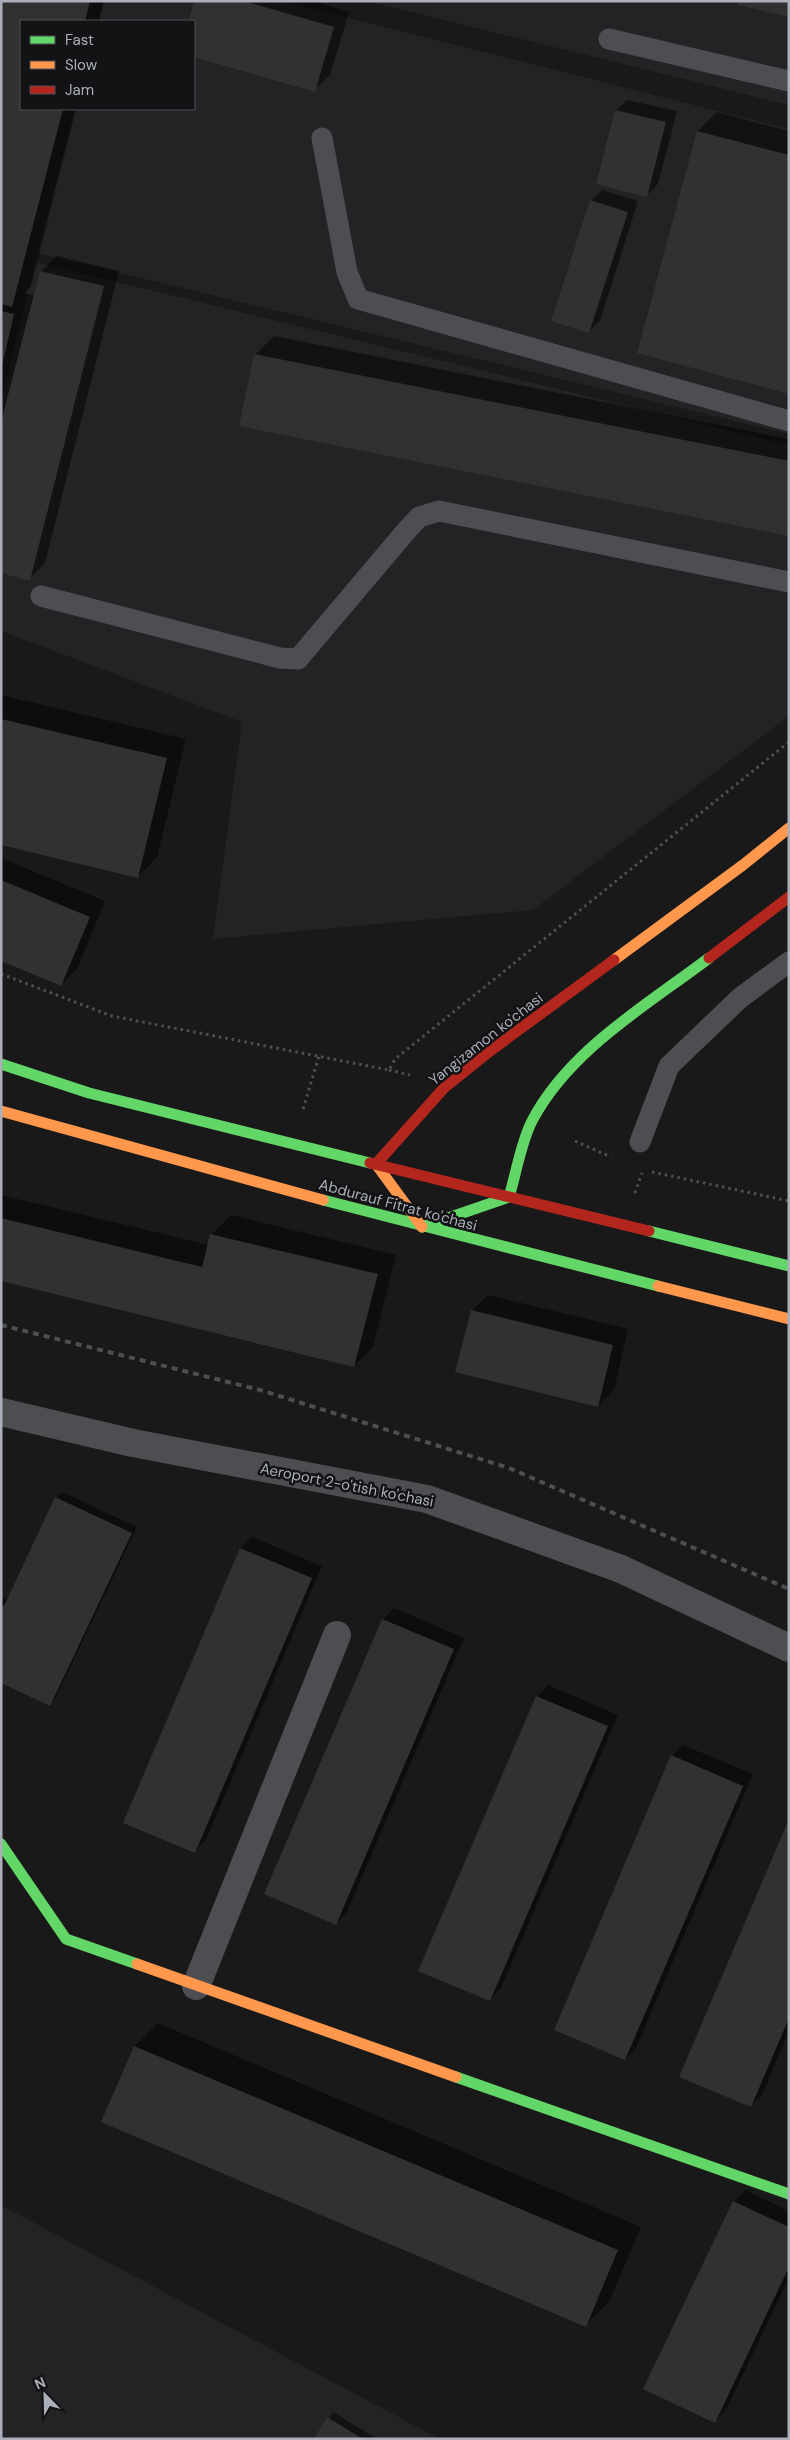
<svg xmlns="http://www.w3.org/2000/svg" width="790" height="2440" font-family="'DM Sans',sans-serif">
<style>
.built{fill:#232325}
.shadow{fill:#0007}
.building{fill:#313131}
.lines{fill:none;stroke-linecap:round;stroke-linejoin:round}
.path{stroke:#4f5053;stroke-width:3;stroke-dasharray:2.5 4;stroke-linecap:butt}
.lane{stroke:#4d4e52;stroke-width:21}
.street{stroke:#4d4e52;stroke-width:28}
.fast{stroke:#63d668;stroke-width:11}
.slow{stroke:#ff974d;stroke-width:11}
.jam{stroke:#b3261e;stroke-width:11}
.rail{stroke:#4d4e50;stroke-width:4;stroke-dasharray:6 5;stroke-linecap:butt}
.labels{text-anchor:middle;stroke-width:5;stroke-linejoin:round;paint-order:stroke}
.street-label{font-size:15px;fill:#aaafb9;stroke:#131315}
</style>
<rect width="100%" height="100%" fill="#191919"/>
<!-- built -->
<path class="built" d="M104,1H282L789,129V434L37,253L75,109H194V21H98Z
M367,1H789V105Z
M35,262L789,445V716L533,910L213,939L242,722L1,631V401Z
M1,2206L27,2219L440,2439H1Z"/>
<!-- shadow -->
<path class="shadow" d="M1,1H104L99,21H21V109H76L31,286L24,293L35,296L41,271L57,256L119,271L45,563L29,579L1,572Z
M196,1H313L349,12L330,75L314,90L194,56V21H190Z
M627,100L677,111L658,184L647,195L616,111Z
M717,112L789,131V392L639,353L698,131Z
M602,190L638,201L600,321L588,332L591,201Z
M274,336L789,439V534L255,355Z
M1,695L186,739L157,857L138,877L1,844Z
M1,858L105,901L77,969L61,984L1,959Z
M1,1195L209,1245L212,1234L231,1215L396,1255L373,1347L354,1366L1,1280Z
M488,1295L628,1329L614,1390L598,1406L472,1311Z
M62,1492L137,1527L55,1699L50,1705L1,1682V1597L8,1600L56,1498Z
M252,1537L322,1566L206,1840L194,1852L125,1822L241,1548Z
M394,1608L464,1638L347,1912L336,1923L383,1620Z
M548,1685L618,1715L501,1988L490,2000L537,1697Z
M683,1745L753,1774L636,2048L625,2059L672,1756Z
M789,1822V2031L762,2095L750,2106Z
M158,2023L641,2227L609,2302L585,2325L103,2122L135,2046Z
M745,2190L789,2211V2278L726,2410L715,2421L734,2202Z
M333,2412L377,2439H316Z"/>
<!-- building -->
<path class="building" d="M1,1H90L85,21H21V109H63L12,307L1,304Z
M194,1H244L334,27L315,92L194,57V21H189Z
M738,1H789V17L738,5Z
M615,110L666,122L647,197L596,184Z
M697,131L789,155V394L637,353Z
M590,200L628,212L589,333L551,321Z
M40,271L104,286L30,581L1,573V422Z
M1,311L14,314L2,366L1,365Z
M254,354L789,461V536L239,426Z
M1,719L167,758L138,878L1,845Z
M1,880L90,917L61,986L1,961Z
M1,1218L202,1267L210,1234L378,1274L354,1367L1,1281Z
M471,1310L613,1345L598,1407L455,1372Z
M55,1497L132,1533L50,1706L1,1683V1605L4,1606Z
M240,1548L312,1578L195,1853L123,1823Z
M382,1619L454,1649L336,1925L264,1894Z
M536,1696L608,1726L490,2001L418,1971Z
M671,1755L743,1786L625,2060L554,2030Z
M789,1819V2018L751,2107L679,2077Z
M134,2046L618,2250L586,2327L101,2122Z
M733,2201L789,2227V2267L715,2423L643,2389Z
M327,2417L363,2439H314Z"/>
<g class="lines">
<!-- path -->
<path class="path" d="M1,974L112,1016L389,1070L395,1059L789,742
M389,1070L410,1075
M303,1109L319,1056
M575,1141L611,1157
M652,1172L789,1201
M635,1193L642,1173"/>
<!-- lane -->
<path class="lane" d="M609,39L789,81
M322,138L347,272L358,299L789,421
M41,596L280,658L298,659L407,530L419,517L439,511L789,582
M640,1142L669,1066L740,998L789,962"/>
<!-- street -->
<path class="street" d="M1,1412L133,1443L427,1499L621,1569L789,1648
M196,1986L337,1635"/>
<!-- fast -->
<path class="fast" d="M1,1064L89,1093L370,1163
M323,1200L658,1286
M422,1227L509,1197C516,1174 521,1142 532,1121C569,1050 647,1005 709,958
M649,1231L789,1266
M1,1844L66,1939L137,1964
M456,2077L789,2194"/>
<!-- slow -->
<path class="slow" d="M614,960L743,865L789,828
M1,1111L323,1200
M376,1164L422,1227
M658,1286L789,1319
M137,1964L456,2077"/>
<!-- jam -->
<path class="jam" d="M709,958L789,897
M370,1163L649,1231
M376,1164L444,1088L490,1051L614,960"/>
<!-- rail -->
<path class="rail" d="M1,1325L260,1390L509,1468L789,1589"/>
</g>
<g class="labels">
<!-- street labels -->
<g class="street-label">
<text transform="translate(486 1039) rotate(-38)" y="5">Yangizamon ko'chasi</text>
<text transform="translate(398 1205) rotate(15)" y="5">Abdurauf Fitrat ko'chasi</text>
<text transform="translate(347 1485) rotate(11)" y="5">Aeroport 2-o'tish ko'chasi</text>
</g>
</g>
<!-- border -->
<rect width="790" height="2440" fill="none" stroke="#aaafb9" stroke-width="5"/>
<!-- legend -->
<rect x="20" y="20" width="175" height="90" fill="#131315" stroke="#4f5157"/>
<rect x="30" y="36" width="25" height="8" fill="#63d668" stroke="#4f5157"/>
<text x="65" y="45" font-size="15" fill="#aaafb9">Fast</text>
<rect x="30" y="61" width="25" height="8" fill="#ff974d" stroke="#4f5157"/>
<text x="65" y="70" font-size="15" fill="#aaafb9">Slow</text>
<rect x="30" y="86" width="25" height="8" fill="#b3261e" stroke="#4f5157"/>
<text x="65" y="95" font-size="15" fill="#aaafb9">Jam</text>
<!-- north arrow -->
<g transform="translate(45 2395) rotate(337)" stroke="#131315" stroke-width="4" paint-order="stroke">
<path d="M0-4L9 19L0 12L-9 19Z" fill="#aaafb9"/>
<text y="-8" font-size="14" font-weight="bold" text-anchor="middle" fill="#aaafb9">N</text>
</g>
</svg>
